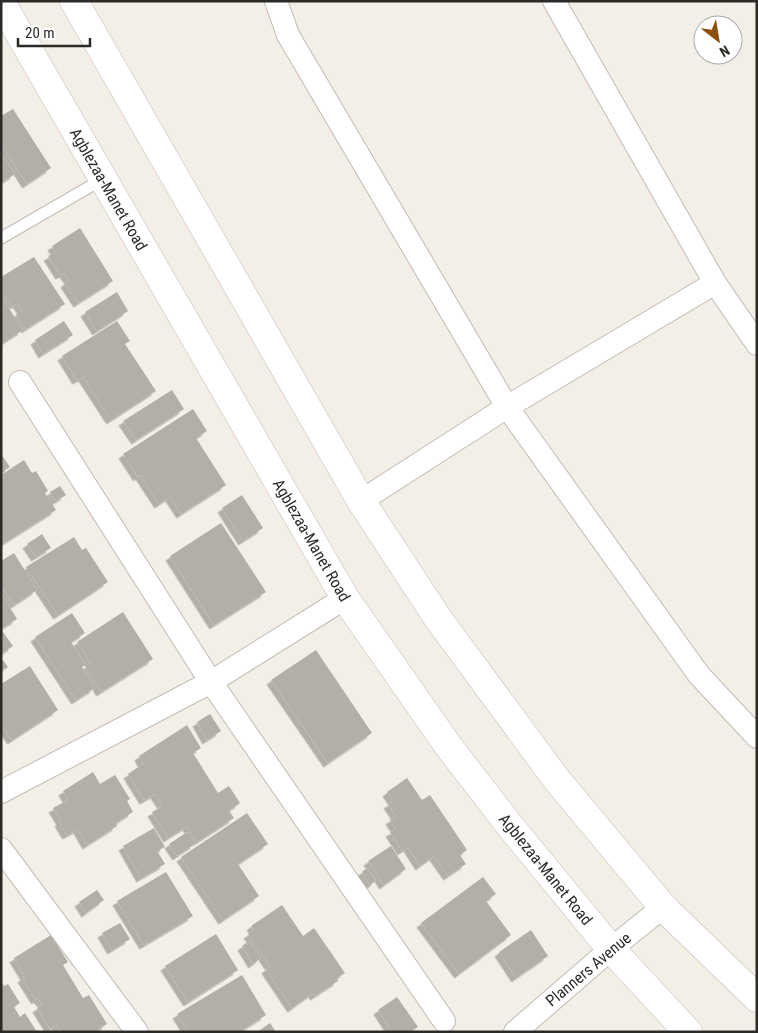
<svg xmlns="http://www.w3.org/2000/svg" width="758" height="1033" font-family="'Roboto Condensed',sans-serif">
<style>
.building{fill:#b3afa7;filter:url(#shadow)}
.lines{fill:none;stroke-linecap:round;stroke-linejoin:round}
.service-casing{stroke:#c0bcb4;stroke-width:13}
.minor-casing{stroke:#c0bcb4;stroke-width:24}
.secondary-casing{stroke:#c0bcb4;stroke-width:29}
.service{stroke:#fff;stroke-width:11}
.minor{stroke:#fff;stroke-width:22}
.secondary{stroke:#fff;stroke-width:28}
.labels{text-anchor:middle;stroke-width:4;stroke-linejoin:round;paint-order:stroke}
.street-label{font-size:16px;fill:#2c2a27;stroke:#fff}
</style>
<defs>
<filter id="shadow"><feDropShadow dx="-4.5" dy="4.5" stdDeviation="0" flood-color="#0004"/></filter>
</defs>
<rect width="100%" height="100%" fill="#f3efe6"/>
<!-- building -->
<path class="building" d="M13,109L51,168L27,184L1,144V116Z
M1,153L15,174L1,183Z
M80,228L113,281L78,303L65,283L69,280L64,273L60,275L48,256L56,252L52,246Z
M34,257L65,304L26,329L16,314L22,310L17,303L12,307L1,291V277Z
M117,292L128,311L97,331L85,312Z
M1,296L23,330L1,344Z
M64,321L73,335L43,354L35,340Z
M117,321L130,341L125,344L156,391L111,420L83,377L77,380L62,356Z
M172,390L184,409L136,440L123,421Z
M193,409L207,431L196,438L226,485L181,514L170,497L159,504L140,475L138,477L123,454Z
M1,454L10,467L1,473Z
M24,460L32,473L36,471L48,491L45,493L56,510L4,543L1,539V475Z
M60,486L66,495L56,501L50,492Z
M242,495L263,528L243,541L222,508Z
M221,523L266,592L214,625L170,556Z
M42,534L51,548L36,557L27,544Z
M74,537L82,550L86,548L108,582L58,615L26,567Z
M14,553L37,590L14,605L1,585V561Z
M1,593L17,619L1,629L13,646L1,654Z
M123,612L153,659L101,692L85,666L91,663L77,642Z
M72,613L85,633L71,642L86,665L82,667L95,688L76,700L35,637Z
M316,650L372,733L328,763L271,680Z
M3,660L8,667L1,672V661Z
M30,666L58,710L12,740L1,724V684Z
M210,714L221,731L207,740L197,722Z
M187,725L201,748L193,753L218,793L229,786L240,803L229,811L234,818L197,842L187,826L168,838L152,812L163,806L155,794L144,800L128,774L143,764L139,756Z
M93,772L100,784L115,775L130,799L127,801L133,812L116,823L117,826L87,845L78,829L67,835L59,822L61,821L53,808L68,800L63,791Z
M407,778L422,800L430,795L467,850L460,855L466,864L448,876L434,856L420,866L408,847L402,851L390,832L396,829L390,820L396,816L388,804L393,801L387,792Z
M247,813L268,844L238,864L259,896L223,920L181,857Z
M154,828L165,847L157,851L165,864L141,878L123,846Z
M187,832L195,844L177,856L169,844Z
M391,846L406,869L384,885L368,861Z
M367,868L376,881L370,885L362,872Z
M166,872L193,916L144,945L117,901Z
M483,877L496,894L486,901L511,935L459,974L421,923Z
M97,890L104,900L86,913L79,902Z
M282,905L303,936L314,928L345,973L337,978L338,981L315,996L313,993L292,1008L266,969L270,966L248,934L254,930L251,926Z
M120,923L130,939L112,950L102,933Z
M531,930L548,956L516,978L499,952Z
M216,934L238,970L188,1002L165,966Z
M51,935L68,962L63,965L83,998L89,995L107,1024L94,1032H61L56,1025L50,1029L37,1008L43,1004L38,998L36,1000L22,978L25,976L14,958Z
M249,941L261,958L253,964L242,946Z
M242,975L266,1015L239,1032H188L177,1014Z
M1,981L4,986L8,984L20,1003L14,1007L20,1017L25,1013L37,1032H1Z
M397,997L418,1027L410,1032H392L378,1010Z
M270,1023L276,1032H257Z"/>
<g class="lines">
<defs>
<path id="service" d="M1,238L103,179"/>
<path id="minor" d="M276,1L288,35L507,407L699,675L757,737
M554,1L715,283L757,344
M20,382L211,682L444,1021
M361,501L507,407L715,283
M1,792L211,682L345,598
M1,849L137,1032
M515,1032L611,949L663,907"/>
<path id="secondary" d="M74,1L361,501L439,620L557,780L663,907L757,998
M1,2L345,598L449,747L510,826L611,949L688,1032"/>
</defs>
<!-- service casing -->
<use href="#service" class="service-casing"/>
<!-- minor casing -->
<use href="#minor" class="minor-casing"/>
<!-- secondary casing -->
<use href="#secondary" class="secondary-casing"/>
<!-- service -->
<use href="#service" class="service"/>
<!-- minor -->
<use href="#minor" class="minor"/>
<!-- secondary -->
<use href="#secondary" class="secondary"/>
</g>
<g class="labels">
<!-- street labels -->
<g class="street-label">
<text transform="translate(109 189) rotate(60)" y="6">Agblezaa-Manet Road</text>
<text transform="translate(312 540) rotate(60)" y="6">Agblezaa-Manet Road</text>
<text transform="translate(546 869) rotate(51)" y="6">Agblezaa-Manet Road</text>
<text transform="translate(588 969) rotate(-40)" y="6">Planners Avenue</text>
</g>
</g>
<!-- border -->
<rect width="758" height="1033" fill="none" stroke="#2c2a27" stroke-width="5"/>
<!-- north arrow -->
<g transform="translate(718 40) rotate(149)"><circle r="24" fill="#ffffff" stroke="#abaaa9"/>
<path d="M0-4L9 19L0 12L-9 19Z" fill="#8b500b"/>
<text y="-8" font-size="14" font-weight="bold" text-anchor="middle" fill="#2c2a27">N</text>
</g>
<!-- scale -->
<path d="M18 38v8h72v-8" fill="none" stroke="#2c2a27" stroke-width="2.5"/>
<text x="25" y="38" font-size="15" fill="#2c2a27" stroke="#ffffff" stroke-width="4" paint-order="stroke">20 m</text>
</svg>
